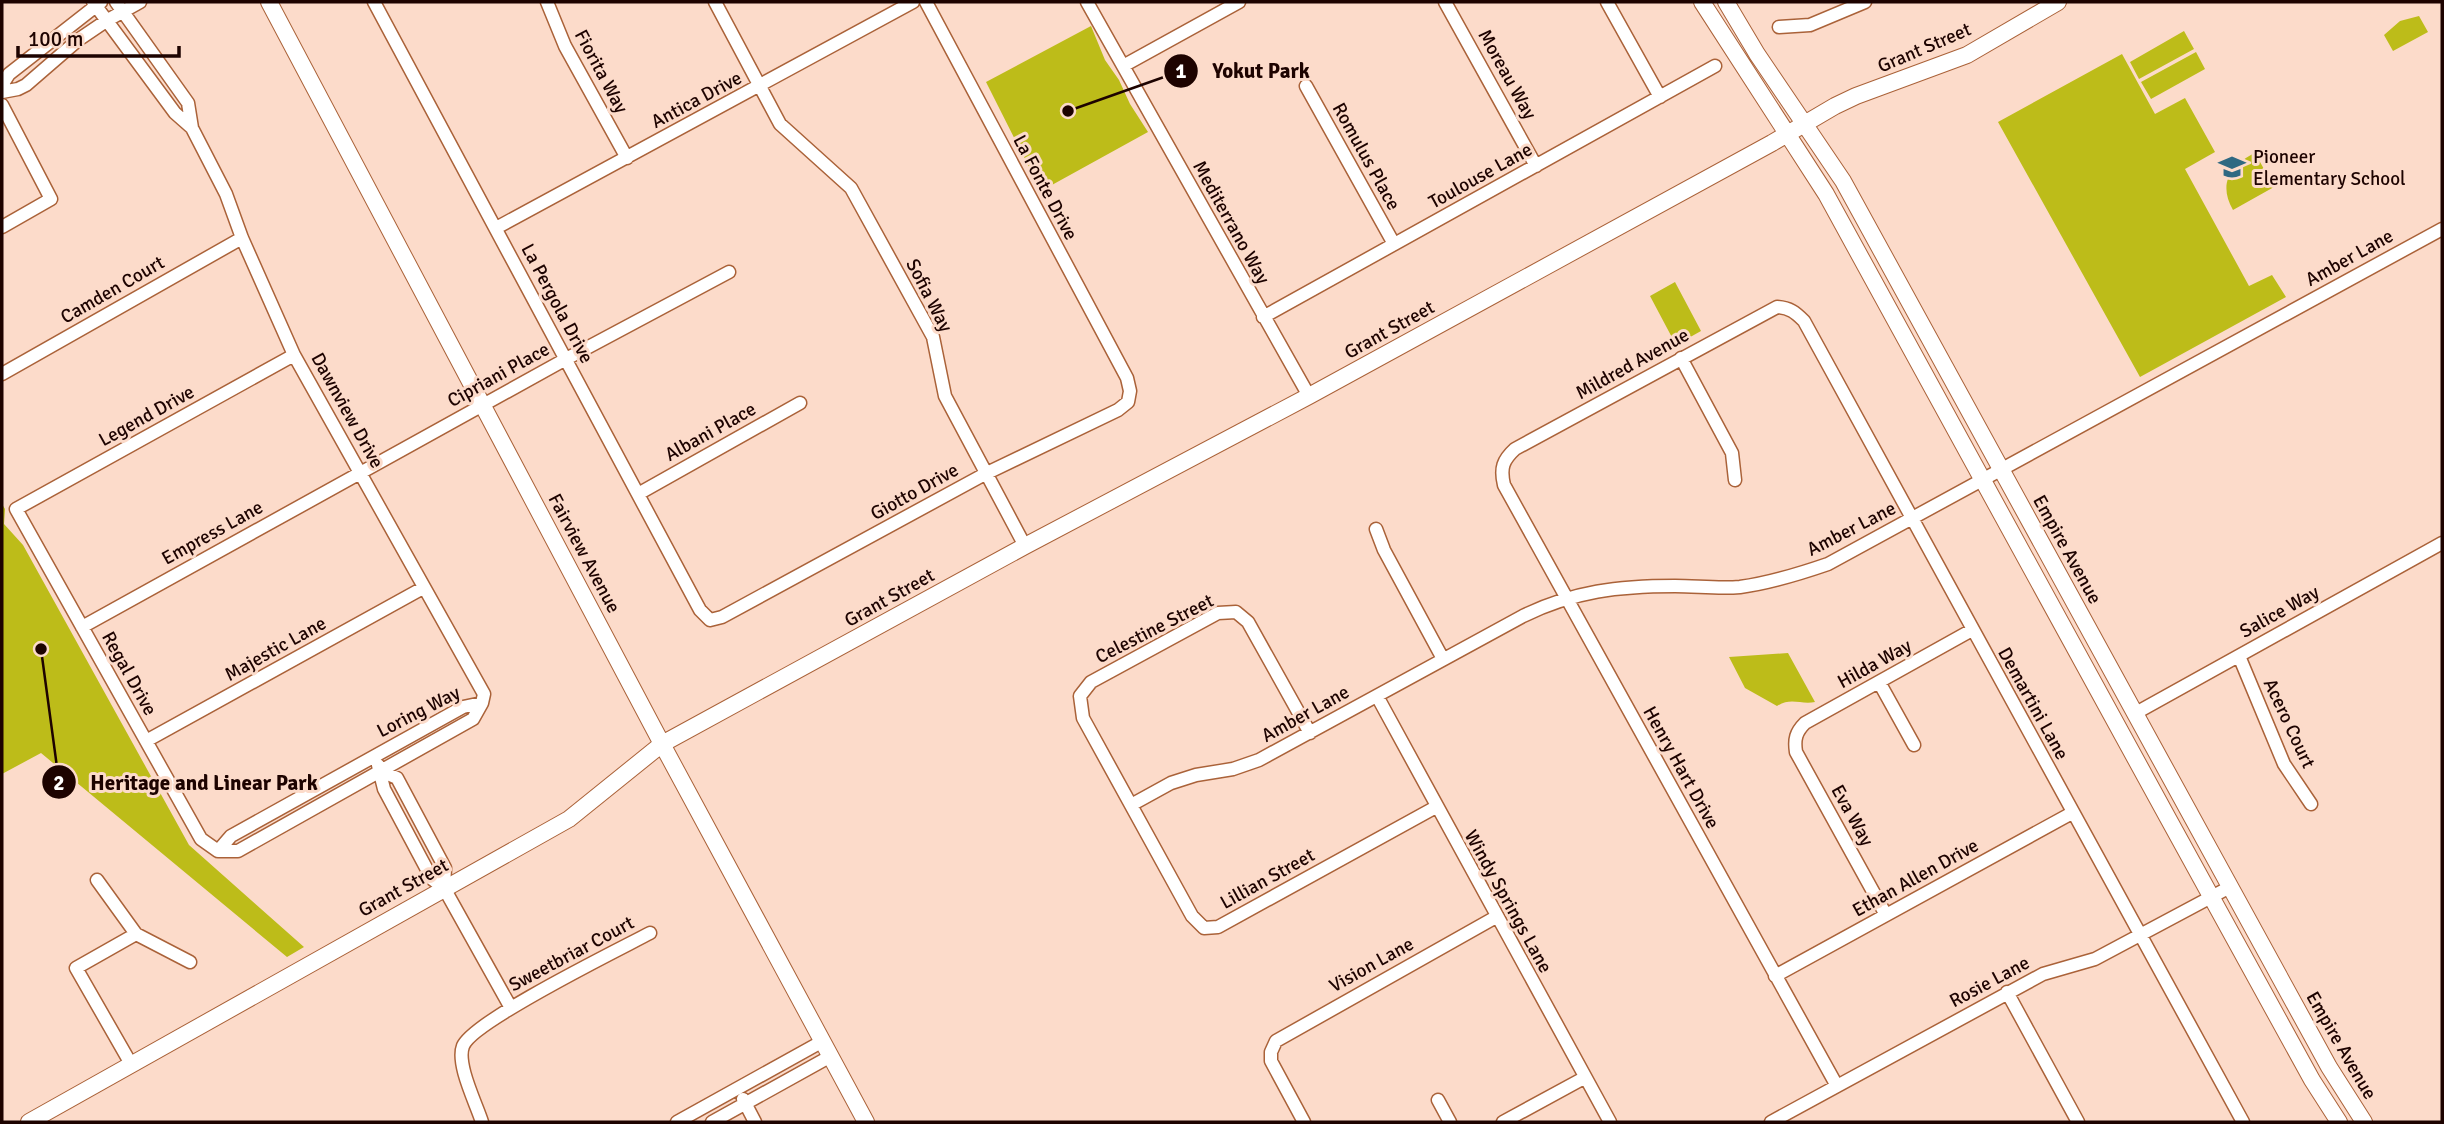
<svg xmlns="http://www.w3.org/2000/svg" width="2444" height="1124" font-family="Signika,sans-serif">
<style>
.green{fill:#bdbc19}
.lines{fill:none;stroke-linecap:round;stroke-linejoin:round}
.minor-casing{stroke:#aa6239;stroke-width:15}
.tertiary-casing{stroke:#aa6239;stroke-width:18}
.minor{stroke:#fff;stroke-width:12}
.tertiary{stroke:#fff;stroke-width:16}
.labels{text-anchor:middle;stroke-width:6;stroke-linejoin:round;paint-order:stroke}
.street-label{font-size:19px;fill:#1d0300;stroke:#fcdbca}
.poi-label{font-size:19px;fill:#1d0300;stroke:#fcdbca;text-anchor:start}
.leader{fill:none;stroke:#1d0300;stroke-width:2.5}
.callout-dot{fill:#1d0300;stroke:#fcdbca;stroke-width:2.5}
.mark-label{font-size:21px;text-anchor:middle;font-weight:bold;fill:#fff}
.callout-label{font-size:21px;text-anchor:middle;font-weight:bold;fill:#1d0300;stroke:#fcdbca;stroke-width:6;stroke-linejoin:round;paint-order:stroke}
</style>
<rect width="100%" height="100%" fill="#fcdbca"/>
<!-- green -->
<path class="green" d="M2419,16L2428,32L2393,51L2384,35L2400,21Z
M1091,26L1105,60L1119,80L1130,104L1148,132L1041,191L986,82Z
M2184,31L2194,49L2139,79L2130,62Z
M2196,52L2205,69L2151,99L2141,82Z
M2122,54L2155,114L2185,98L2215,152L2185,169L2249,286L2272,275L2286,297L2140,377L1998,122Z
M2255,153L2274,187L2233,210C2218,184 2230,165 2255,153Z
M1675,282L1701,331L1676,345L1650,296Z
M2,504L5,509L4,524L23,545L189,845L304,947L287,957L41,753L2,774Z
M1788,653L1815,702C1801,705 1791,697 1777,706L1745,688L1729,657Z"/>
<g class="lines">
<defs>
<path id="minor" d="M93,2L175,113L192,128
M116,2L188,103L192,128L226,194L242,238L294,355L484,694L482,703L473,719L238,851H218L201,839L16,509L294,355
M374,2L700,610L710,620L722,617L985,474L1118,410L1128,402L1130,391L1127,378L926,2
M547,2L565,46L627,158
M715,2L780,124L851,188L933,337L945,396L1025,546
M1087,2L1309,396
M1445,2L1536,166
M1607,2L1660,97
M1779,27L1810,25L1865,2
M1123,66L1239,2
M2,85L9,74L101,2
M1306,86L1394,244
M2,92L18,89L26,85L78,40L106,21L140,2
M2,105L51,199L2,227
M496,228L913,2
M1263,317L1715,66
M1681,358L1732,453L1735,480
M2,374L242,238
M638,494L800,403
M1376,529L1384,550L1443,659
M82,627L566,359L729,272
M2239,656L2284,764L2311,804
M1879,682L1914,745
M1377,696L1610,1122
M2134,714L2442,543
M1310,733L1248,622L1236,612L1218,613L1091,682L1080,696L1083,718L1192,916L1204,928L1218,927L1436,807
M146,741L423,588
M378,765L384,789L432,879L444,888L511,1008
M381,771L397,778L445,868L444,888
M1131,805L1171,783L1196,775L1233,769L1259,760L1523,616C1574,591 1619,586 1675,586C1696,586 1719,589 1740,587C1770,583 1799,574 1828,564L2442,229
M218,851L231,836L463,707L482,703
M97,880L136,934L190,962
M1886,915L1796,752C1794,739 1796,732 1805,723L1972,630
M1775,976L2072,813
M2007,992L2078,1122
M131,1064L76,968L136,934
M1837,1086L1504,485C1500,468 1503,460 1515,449L1777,307C1790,308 1795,312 1804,321L2243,1122
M743,1099L755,1122
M1438,1100L1450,1122
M482,1122C476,1103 456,1064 463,1046C473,1021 618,950 650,933
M677,1122L823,1041
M712,1122L831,1056
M1304,1122L1271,1061V1052L1276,1041L1496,917
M1503,1122L1584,1078
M1771,1122L2043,974L2095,959L2230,887"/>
<path id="tertiary" d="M269,2L662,744L866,1122
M1702,2L1826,194L2169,820L2312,1080L2339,1122
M1726,2L1757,54L1843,181L2329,1067L2364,1122
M29,1122L569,819L662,744L1025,546L1309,396L1772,143L1835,106L1856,96L1967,55L2058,2"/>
</defs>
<!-- minor casing -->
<use href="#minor" class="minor-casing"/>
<!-- tertiary casing -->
<use href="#tertiary" class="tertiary-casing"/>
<!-- minor -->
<use href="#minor" class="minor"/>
<!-- tertiary -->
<use href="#tertiary" class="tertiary"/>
</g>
<!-- icons -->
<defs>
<symbol id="school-bare" viewBox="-9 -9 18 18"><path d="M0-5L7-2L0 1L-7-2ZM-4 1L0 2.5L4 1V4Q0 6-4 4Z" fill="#2f6982" stroke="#fcdbca" stroke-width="2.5" paint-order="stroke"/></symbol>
</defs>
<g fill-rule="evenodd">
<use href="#school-bare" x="2213" y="148" width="38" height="38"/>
</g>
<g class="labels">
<!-- street labels -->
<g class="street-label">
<text transform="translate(1924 47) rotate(-23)" y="7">Grant Street</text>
<text transform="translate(602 71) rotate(62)" y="7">Fiorita Way</text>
<text transform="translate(1508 74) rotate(61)" y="7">Moreau Way</text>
<text transform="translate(696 99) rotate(-28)" y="7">Antica Drive</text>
<text transform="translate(1367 156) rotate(61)" y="7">Romulus Place</text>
<text transform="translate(1480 175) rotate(-29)" y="7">Toulouse Lane</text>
<text transform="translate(1046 187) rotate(62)" y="7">La Fonte Drive</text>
<text transform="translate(1232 222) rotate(61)" y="7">Mediterrano Way</text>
<text transform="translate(2349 257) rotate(-29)" y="7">Amber Lane</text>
<text transform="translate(112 289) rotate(-30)" y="7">Camden Court</text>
<text transform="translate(930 295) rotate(63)" y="7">Sofia Way</text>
<text transform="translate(558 303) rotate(62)" y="7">La Pergola Drive</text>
<text transform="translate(1389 329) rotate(-29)" y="7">Grant Street</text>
<text transform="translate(1632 363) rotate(-29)" y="7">Mildred Avenue</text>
<text transform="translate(498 374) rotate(-29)" y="7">Cipriani Place</text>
<text transform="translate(348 410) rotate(61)" y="7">Dawnview Drive</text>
<text transform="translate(146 415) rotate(-29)" y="7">Legend Drive</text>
<text transform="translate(710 431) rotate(-29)" y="7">Albani Place</text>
<text transform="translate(914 491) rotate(-29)" y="7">Giotto Drive</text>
<text transform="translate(1851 528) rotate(-27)" y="7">Amber Lane</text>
<text transform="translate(212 532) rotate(-29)" y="7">Empress Lane</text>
<text transform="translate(2068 549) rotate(61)" y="7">Empire Avenue</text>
<text transform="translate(585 553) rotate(62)" y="7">Fairview Avenue</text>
<text transform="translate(889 597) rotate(-29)" y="7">Grant Street</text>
<text transform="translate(2279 611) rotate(-29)" y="7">Salice Way</text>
<text transform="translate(1154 628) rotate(-27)" y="7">Celestine Street</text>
<text transform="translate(275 648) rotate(-29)" y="7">Majestic Lane</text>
<text transform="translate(1874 663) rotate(-29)" y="7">Hilda Way</text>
<text transform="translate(130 673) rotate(61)" y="7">Regal Drive</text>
<text transform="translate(2034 703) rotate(61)" y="7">Demartini Lane</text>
<text transform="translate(418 711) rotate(-27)" y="7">Loring Way</text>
<text transform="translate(1305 713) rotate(-29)" y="7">Amber Lane</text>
<text transform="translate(2290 723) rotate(65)" y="7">Acero Court</text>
<text transform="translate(1682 767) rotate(61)" y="7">Henry Hart Drive</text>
<text transform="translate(1853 815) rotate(61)" y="7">Eva Way</text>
<text transform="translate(1915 877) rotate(-29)" y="7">Ethan Allen Drive</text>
<text transform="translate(1267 878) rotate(-29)" y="7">Lillian Street</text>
<text transform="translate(403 887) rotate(-29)" y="7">Grant Street</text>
<text transform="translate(1509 901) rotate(61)" y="7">Windy Springs Lane</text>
<text transform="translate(571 953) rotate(-28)" y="7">Sweetbriar Court</text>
<text transform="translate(1371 964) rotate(-29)" y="7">Vision Lane</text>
<text transform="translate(1989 981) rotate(-28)" y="7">Rosie Lane</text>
<text transform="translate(2342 1045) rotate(60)" y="7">Empire Avenue</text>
</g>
<!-- poi labels -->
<g class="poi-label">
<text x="2253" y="163">Pioneer<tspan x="2253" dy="22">Elementary School</tspan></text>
</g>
</g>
<!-- callouts -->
<path class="leader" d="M1068 111L1181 71M41 649L59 782"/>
<g class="callout-dot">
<circle cx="1068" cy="111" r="7"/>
<circle cx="41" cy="649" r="7"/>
<circle cx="1181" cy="71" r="18"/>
<circle cx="59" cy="782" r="18"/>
</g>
<g class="mark-label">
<text x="1181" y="78">1</text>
<text x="59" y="790">2</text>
</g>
<g class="callout-label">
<text x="1261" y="78">Yokut Park</text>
<text x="204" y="790">Heritage and Linear Park</text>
</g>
<!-- border -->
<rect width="2444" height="1124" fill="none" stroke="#1d0300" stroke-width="7"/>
<!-- scale -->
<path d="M18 46v10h161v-10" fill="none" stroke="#1d0300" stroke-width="3.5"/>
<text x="28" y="46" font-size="21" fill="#1d0300" stroke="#fcdbca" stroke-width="5" paint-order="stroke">100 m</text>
</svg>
